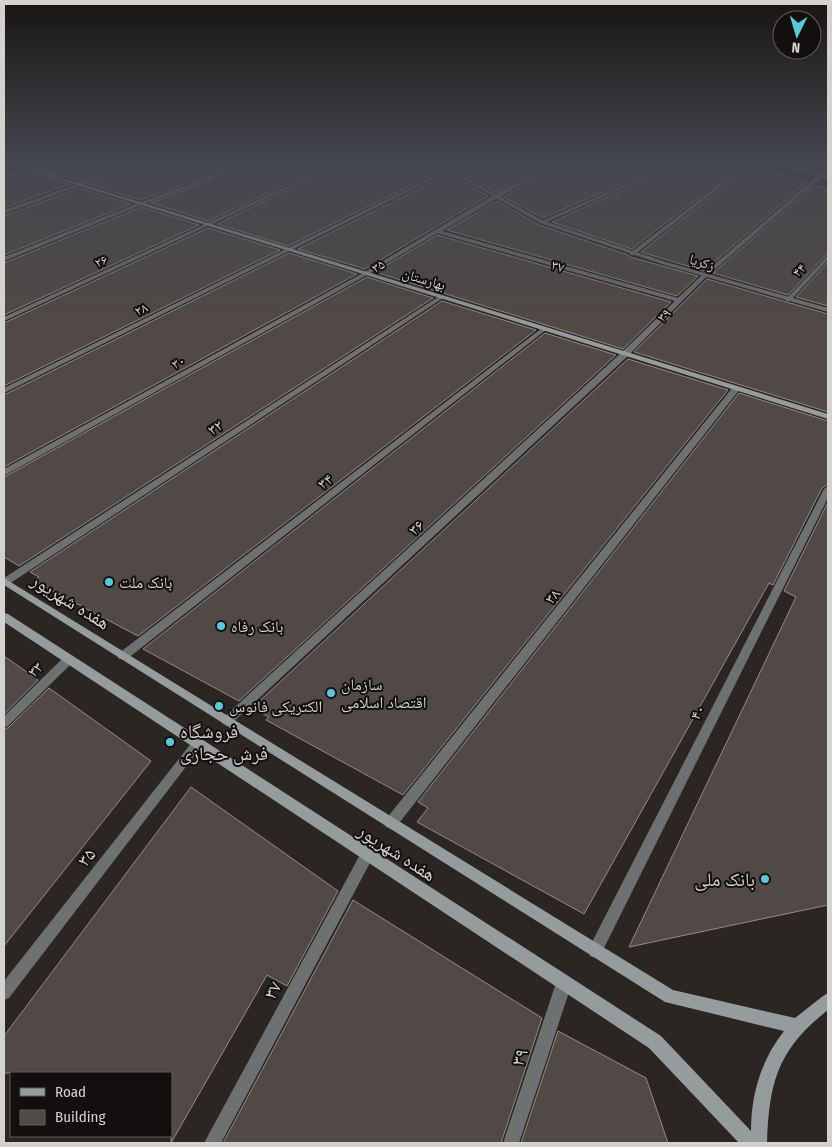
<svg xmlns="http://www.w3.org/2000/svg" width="832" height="1147" font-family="'Fira Sans Condensed','Noto Naskh Arabic',sans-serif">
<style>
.building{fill:#504945;stroke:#938b87}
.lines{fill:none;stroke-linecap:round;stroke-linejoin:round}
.minor{fill:#6d7172;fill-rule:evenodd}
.tertiary{fill:#6d7172;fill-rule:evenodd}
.secondary{fill:#959c9d;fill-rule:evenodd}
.poi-dot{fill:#54cadd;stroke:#120f0e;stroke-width:2}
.labels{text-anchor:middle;stroke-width:4;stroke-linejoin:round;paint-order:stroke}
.far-street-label{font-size:14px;fill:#d5d1cf;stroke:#120f0e}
.street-label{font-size:16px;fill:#d5d1cf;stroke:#120f0e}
.poi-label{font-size:16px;fill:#d5d1cf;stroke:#120f0e;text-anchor:start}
.near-street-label{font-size:19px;fill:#d5d1cf;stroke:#120f0e}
.near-poi-label{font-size:19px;fill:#d5d1cf;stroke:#120f0e;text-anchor:start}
</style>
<rect width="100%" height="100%" fill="#2c2622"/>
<!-- building -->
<path class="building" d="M53,164H126L79,181L38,169Z
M141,164H238L140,200L89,184Z
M252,164H330L208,221L151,203Z
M343,164H434L442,170L288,246L217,224Z
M466,164H546L496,192L456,170Z
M558,164H667L543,218L504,197Z
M680,164H742L632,249L552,222Z
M751,165L807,182L704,271L641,252Z
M28,172H29L69,184L4,208V180Z
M449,174L488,196L365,269L298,249Z
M815,185L828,189V253L788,295L713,273Z
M80,188L131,204L4,255V216Z
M497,201L539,225L628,255L630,257L698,276L677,296L447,230Z
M142,207L199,225L4,315V263Z
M208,228L280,250L4,386V323Z
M437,235L671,302L623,349L375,272Z
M289,253L357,274L4,467V395Z
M828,262V306L796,297Z
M367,277L433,298L19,566L4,557V477Z
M707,279L828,314V412L634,352Z
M442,301L536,330L138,636L34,581L39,577L30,572Z
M545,333L616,355L239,701L143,649Z
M628,359L728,390L403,795L266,720L269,717L252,708Z
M739,393L828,421V484L822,488L773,585L769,583L584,914L417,822L428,808L418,802Z
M828,502V905L629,947L796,597L784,591Z
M4,656L38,680L4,714Z
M49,688L151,761L4,946V730L9,727Z
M191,787L338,891L287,986L267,975L171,1143V1073H4V1036Z
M353,900L542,1018L501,1143H223Z
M558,1031L646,1078L668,1143H521Z"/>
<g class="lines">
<!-- minor -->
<path class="minor" d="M39,164H46L4,178V175Z
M132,164H139L4,214V210Z
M243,164H250L142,205L4,261V257L138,203Z
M335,164H341L4,321V317Z
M458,164H464L4,393V388Z
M550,164H556L442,231L678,298L702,275L818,175L823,176L706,277L628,356L231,724L227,726L223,724L221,721L223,718L622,352L675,301L437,233L367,275L7,474L4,475V469L363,273L492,196Z
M672,164H678L544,223L539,222Z
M745,164H750L634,255H630V253Z
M828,255V260L790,301H786V299Z
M441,295L443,296V298L9,584L4,585V578Z
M542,328L547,329L127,659H119L117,656L119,653Z
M733,387H736L740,389L396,827L391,829L386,827L384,823L386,819Z
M828,486V498L600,956L595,958L590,956L588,951L590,946L824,489Z
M69,655L73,656L75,659L73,662L8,726L4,728V716L65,656Z
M197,739L201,741L203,744L201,747L9,998L4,1000V981L193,741Z
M367,849L372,851L374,855L372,859L221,1143H204L362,851Z
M564,976L569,978L572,983L519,1143H503L556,983L559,978Z"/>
<!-- tertiary -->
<path class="tertiary" d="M436,164H442L544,221L666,262L828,308V312L662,264L540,223Z
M777,164H785L828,176V179Z"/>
<!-- secondary -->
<path class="secondary" d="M10,164H17L828,414V419Z
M4,578L673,990L795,1018L823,996L828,993V1010C778,1049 769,1082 767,1143H739L649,1048L4,622V613L8,614L661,1036L751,1131C751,1095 761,1060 784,1031L665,1002L4,585Z"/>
</g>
<!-- sky -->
<linearGradient id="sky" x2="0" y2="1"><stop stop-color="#181513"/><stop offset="0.5" stop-color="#45474f"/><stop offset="1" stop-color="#45474f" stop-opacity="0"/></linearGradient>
<rect width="832" height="325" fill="url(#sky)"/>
<!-- markers -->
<g class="poi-dot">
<circle cx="109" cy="582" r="5"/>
<circle cx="221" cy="626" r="5"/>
<circle cx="331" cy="693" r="5"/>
<circle cx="219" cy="706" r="5"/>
<circle cx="170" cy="742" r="5"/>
<circle cx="765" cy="879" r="5"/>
</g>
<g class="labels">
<!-- far-street labels -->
<g class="far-street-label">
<text transform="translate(101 261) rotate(-24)" y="5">۲۶</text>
<text transform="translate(702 262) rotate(17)" y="5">زکریا</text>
<text transform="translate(378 266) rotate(-31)" y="5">۳۵</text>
<text transform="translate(558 266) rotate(16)" y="5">۳۷</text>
<text transform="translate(799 270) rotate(-47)" y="5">۴۴</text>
<text transform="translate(424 279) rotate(17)" y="5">بهارستان</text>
<text transform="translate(141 309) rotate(-26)" y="5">۲۸</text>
<text transform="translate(664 315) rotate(-45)" y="5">۳۹</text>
<text transform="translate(178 362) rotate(-29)" y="5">۳۰</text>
</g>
<!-- street labels -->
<g class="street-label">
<text transform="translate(215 427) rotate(-33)" y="6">۳۲</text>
<text transform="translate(325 481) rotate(-38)" y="6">۳۴</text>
<text transform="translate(416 527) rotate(-43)" y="6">۳۶</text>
<text transform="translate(552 596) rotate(-52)" y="6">۳۸</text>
<text transform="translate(35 669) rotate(-45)" y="6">۳۳</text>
<text transform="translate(697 712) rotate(-63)" y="6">۴۰</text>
</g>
<!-- poi labels -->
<g class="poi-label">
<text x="119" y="588">بانک ملت</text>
<text x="231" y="632">بانک رفاه</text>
<text x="341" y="690">سازمان<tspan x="341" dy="18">اقتصاد اسلامی</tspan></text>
<text x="229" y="712">الکتریکی فانوس</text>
</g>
<!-- near-street labels -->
<g class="near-street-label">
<text transform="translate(71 601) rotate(32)" y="7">هفده شهریور</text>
<text transform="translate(397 852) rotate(33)" y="7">هفده شهریور</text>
<text transform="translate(86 857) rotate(-52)" y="7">۳۵</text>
<text transform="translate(272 990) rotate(-62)" y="7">۳۷</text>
<text transform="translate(519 1057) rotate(-72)" y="7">۳۹</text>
</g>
<!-- near-poi labels -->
<g class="near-poi-label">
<text x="180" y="738">فروشگاه<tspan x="180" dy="22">فرش حجازی</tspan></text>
<text x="755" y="886" text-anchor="end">بانک ملی</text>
</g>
</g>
<!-- border -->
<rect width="832" height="1147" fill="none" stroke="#d5d1cf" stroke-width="10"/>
<!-- legend -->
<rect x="10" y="1072" width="162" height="65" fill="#120f0e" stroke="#605d5b"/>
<rect x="20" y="1088" width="25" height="8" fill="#959c9d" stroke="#605d5b"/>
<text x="55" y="1097" font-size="15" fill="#d5d1cf">Road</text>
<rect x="20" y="1110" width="25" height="15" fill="#504945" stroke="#605d5b"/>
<text x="55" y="1122" font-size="15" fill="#d5d1cf">Building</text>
<!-- north arrow -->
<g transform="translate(797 35) rotate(185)"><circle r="24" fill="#120f0e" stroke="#605d5b"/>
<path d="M0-4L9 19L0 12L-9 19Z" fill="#54cadd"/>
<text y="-8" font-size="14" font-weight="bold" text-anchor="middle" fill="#d5d1cf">N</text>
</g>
</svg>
